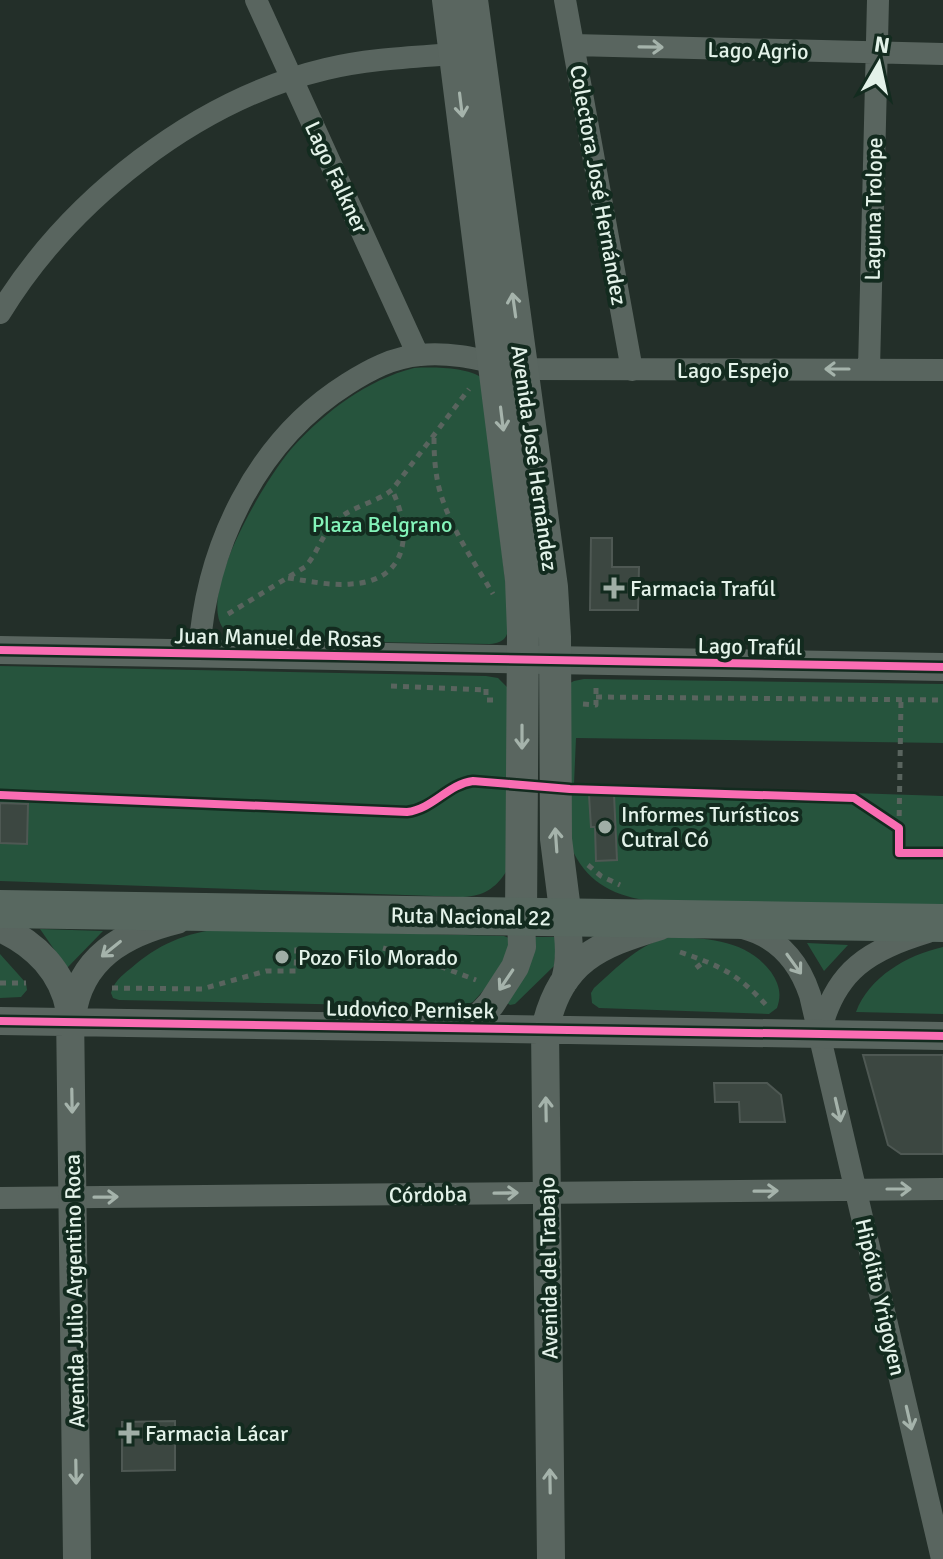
<svg xmlns="http://www.w3.org/2000/svg" width="943" height="1559" font-family="Signika,sans-serif">
<style>
.green{fill:#26543d}
.building{fill:#3c4741;stroke:#4e5853;stroke-width:2}
.lines{fill:none;stroke-linecap:round;stroke-linejoin:round}
.path{stroke:#59645e;stroke-width:5;stroke-dasharray:6 6;stroke-linecap:butt}
.minor{stroke:#59655f;stroke-width:22}
.tertiary{stroke:#59655f;stroke-width:28}
.secondary{stroke:#5a6660;stroke-width:32}
.trunk{stroke:#586860;stroke-width:38}
.cycleway-casing{stroke:#132b1f;stroke-width:13}
.cycleway{stroke:#f96db3;stroke-width:8}
.oneway{stroke:#a5b3ab}
.poi-dot{fill:#a0aea6;stroke:#132b1f;stroke-width:3}
.labels{text-anchor:middle;stroke-width:8;stroke-linejoin:round;paint-order:stroke}
.street-label{font-size:22px;fill:#e3f2e9;stroke:#132b1f}
.park-label{font-size:22px;fill:#84f4ba;stroke:#132b1f}
.poi-label{font-size:22px;fill:#e3f2e9;stroke:#132b1f;text-anchor:start}
</style>
<rect width="100%" height="100%" fill="#232f29"/>
<!-- green -->
<path class="green" d="M414,368C433,367 467,367 482,378L510,622C508,636 505,643 490,644L249,640C239,639 229,637 223,628C197,592 267,476 293,447C326,411 367,380 414,368Z
M0,666L486,676L498,678L510,690L506,872C495,889 483,896 463,897L0,881Z
M584,679L943,684V743L576,738L574,784L943,796V906L645,900C611,895 585,880 571,847L570,683L574,681Z
M40,929L103,931L67,968Z
M222,929L504,936L509,938L506,965L473,1002L460,1007L119,1000L113,998L111,993C114,982 121,976 130,969C157,945 186,932 222,929Z
M532,937H557L554,966L515,1004L510,1005L507,1003Z
M671,937C708,938 747,940 771,972C779,984 782,994 777,1008L769,1014L599,1008L592,1003L591,993L594,988C618,967 639,943 671,937Z
M807,943L848,945L824,971Z
M943,947V1014L856,1012C869,977 907,955 943,947Z
M0,954L26,983L27,990L21,997L0,998Z"/>
<!-- building -->
<path class="building" d="M591,538H612V567H639L638,610H590Z
M614,794L617,860L596,861L595,827H591L589,795Z
M0,803L28,804L27,844L0,843Z
M863,1055H943V1154H901L888,1145Z
M714,1083H767L781,1095L785,1122H740L739,1102H715Z
M175,1421V1470L122,1471V1422Z"/>
<g class="lines">
<!-- path -->
<path class="path" d="M434,438C434,455 435,471 439,488C449,526 473,560 493,594
M288,578C309,581 330,586 351,584C408,581 413,533 392,490
M228,614L305,567C318,553 322,533 337,520C353,506 375,503 392,490L469,389
M391,686L486,690
M486,689V700H496
M596,697L943,700
M583,704L596,705V683
M899,828L901,700
M588,865L601,876L620,885
M383,948L418,958L476,980
M680,952C721,966 738,974 768,1007
M696,968L705,961
M0,983H26
M112,988L202,989L266,971H296L297,944"/>
<!-- minor -->
<path class="minor" d="M256,0L418,355
M565,0L632,370
M573,45L943,54
M0,313C70,199 196,100 326,69C372,58 420,57 466,53
M869,369L878,0
M199,653C206,548 255,442 347,384C369,370 393,357 420,355C454,351 489,362 523,369L943,370
M743,928C778,937 799,962 810,995L942,1559
M820,1033C835,969 870,950 928,932
M0,1198L943,1189"/>
<!-- tertiary -->
<path class="tertiary" d="M0,650L943,667
M0,928C36,944 63,972 70,1011L77,1559
M565,980C571,959 569,940 566,918
M72,1017C79,958 124,933 177,920
M0,1021L943,1036
M461,1028L480,1016L491,1004L515,967L522,947L521,917
M551,1559L545,1029C561,959 598,945 660,926"/>
<!-- secondary -->
<path class="secondary" d="M448,0L521,580L523,632L521,917
M472,0L552,587L555,637L556,839L566,918"/>
<!-- trunk -->
<path class="trunk" d="M0,909L943,923"/>
<defs>
<path id="cycleway" d="M0,650L943,667
M0,795L407,812C433,809 448,784 473,781L570,789L854,798L899,828V853H943
M0,1021L943,1036"/>
</defs>
<!-- cycleway casing -->
<use href="#cycleway" class="cycleway-casing"/>
<!-- cycleway -->
<use href="#cycleway" class="cycleway"/>
</g>
<!-- one-way arrows -->
<defs><path id="oneway-shaft" d="M-6 0H5M1.5-3L5.5 0L1.5 3" fill="none" stroke-width="1.6" stroke-linecap="round" stroke-linejoin="round" transform="scale(2)"/></defs>
<g class="oneway">
<use href="#oneway-shaft" transform="translate(651 47) rotate(1)"/>
<use href="#oneway-shaft" transform="translate(461 105) rotate(83)"/>
<use href="#oneway-shaft" transform="translate(514 305) rotate(-98)"/>
<use href="#oneway-shaft" transform="translate(837 369) rotate(180)"/>
<use href="#oneway-shaft" transform="translate(502 419) rotate(83)"/>
<use href="#oneway-shaft" transform="translate(522 737) rotate(90)"/>
<use href="#oneway-shaft" transform="translate(556 840) rotate(-94)"/>
<use href="#oneway-shaft" transform="translate(111 949) rotate(141)"/>
<use href="#oneway-shaft" transform="translate(794 964) rotate(54)"/>
<use href="#oneway-shaft" transform="translate(506 980) rotate(124)"/>
<use href="#oneway-shaft" transform="translate(72 1101) rotate(89)"/>
<use href="#oneway-shaft" transform="translate(546 1109) rotate(-91)"/>
<use href="#oneway-shaft" transform="translate(838 1110) rotate(77)"/>
<use href="#oneway-shaft" transform="translate(899 1189)"/>
<use href="#oneway-shaft" transform="translate(766 1191) rotate(-1)"/>
<use href="#oneway-shaft" transform="translate(506 1193) rotate(-1)"/>
<use href="#oneway-shaft" transform="translate(106 1197) rotate(-1)"/>
<use href="#oneway-shaft" transform="translate(909 1418) rotate(77)"/>
<use href="#oneway-shaft" transform="translate(76 1472) rotate(89)"/>
<use href="#oneway-shaft" transform="translate(550 1481) rotate(-91)"/>
</g>
<!-- markers -->
<g class="poi-dot">
<path d="M610 576h8v8h8v8h-8v8h-8v-8h-8v-8h8z"/>
<circle cx="605" cy="827" r="8"/>
<circle cx="282" cy="957" r="8"/>
<path d="M125 1421h8v8h8v8h-8v8h-8v-8h-8v-8h8z"/>
</g>
<g class="labels">
<!-- street labels -->
<g class="street-label">
<text transform="translate(758 50) rotate(1)" y="8">Lago Agrio</text>
<text transform="translate(337 177) rotate(65)" y="8">Lago Falkner</text>
<text transform="translate(599 185) rotate(80)" y="8">Colectora José Hernández</text>
<text transform="translate(873 209) rotate(-89)" y="8">Laguna Trolope</text>
<text x="733" y="378">Lago Espejo</text>
<text transform="translate(535 458) rotate(82)" y="8">Avenida José Hernández</text>
<text transform="translate(278 637) rotate(1)" y="8">Juan Manuel de Rosas</text>
<text transform="translate(750 646) rotate(1)" y="8">Lago Trafúl</text>
<text transform="translate(471 916) rotate(1)" y="8">Ruta Nacional 22</text>
<text transform="translate(410 1009) rotate(1)" y="8">Ludovico Pernisek</text>
<text transform="translate(428 1194) rotate(-1)" y="8">Córdoba</text>
<text transform="translate(548 1268) rotate(-91)" y="8">Avenida del Trabajo</text>
<text transform="translate(74 1291) rotate(-91)" y="8">Avenida Julio Argentino Roca</text>
<text transform="translate(881 1297) rotate(77)" y="8">Hipólito Yrigoyen</text>
</g>
<!-- park labels -->
<g class="park-label">
<text x="382" y="532">Plaza Belgrano</text>
</g>
<!-- poi labels -->
<g class="poi-label">
<text x="630" y="596">Farmacia Trafúl</text>
<text x="621" y="822">Informes Turísticos<tspan x="621" dy="25">Cutral Có</tspan></text>
<text x="298" y="965">Pozo Filo Morado</text>
<text x="145" y="1441">Farmacia Lácar</text>
</g>
</g>
<!-- north arrow -->
<g transform="translate(879 64) rotate(9)" stroke="#132b1f" stroke-width="6" paint-order="stroke">
<path d="M0-6L14 30L0 20L-14 30Z" fill="#e3f2e9"/>
<text y="-12" font-size="22" font-weight="bold" text-anchor="middle" fill="#e3f2e9">N</text>
</g>
</svg>
